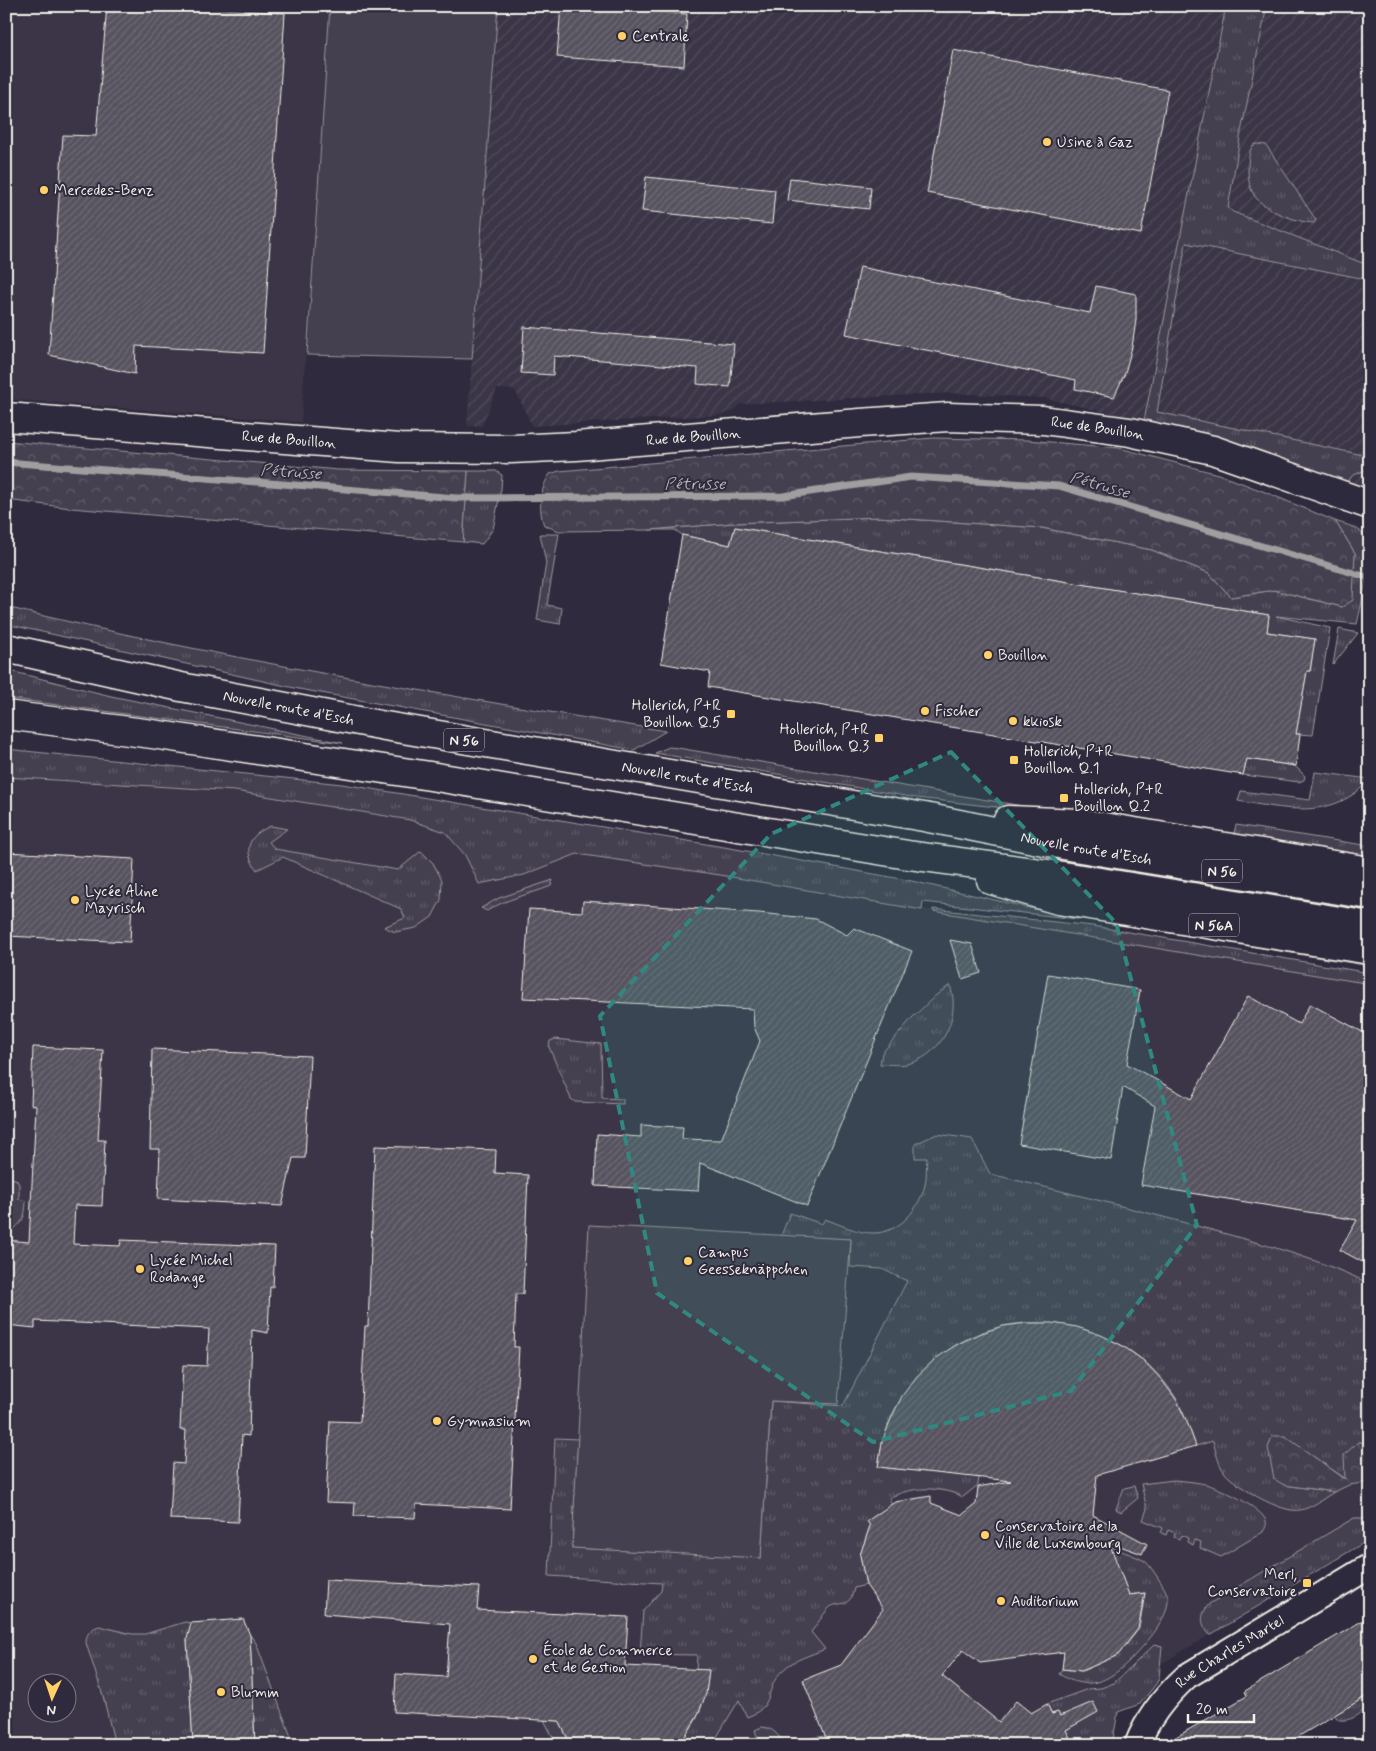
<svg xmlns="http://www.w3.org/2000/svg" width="1376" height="1751" font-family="Mynerve,sans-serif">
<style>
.built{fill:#3b3647;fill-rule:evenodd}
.industrial{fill:url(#industrial-furrows)}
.grass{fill:url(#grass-tufts);stroke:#9c989c}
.forest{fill:url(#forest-crowns);stroke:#9c989c}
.garden{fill:#454050;stroke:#9c989c}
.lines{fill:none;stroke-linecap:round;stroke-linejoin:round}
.stream{stroke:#a19ea0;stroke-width:7}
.building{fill:url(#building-hatch);stroke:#f4f1e8}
.minor-casing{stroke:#f4f1e8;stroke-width:28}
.tertiary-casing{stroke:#f4f1e8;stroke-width:31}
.trunk-casing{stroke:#f4f1e8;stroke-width:31}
.minor{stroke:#2f2a3d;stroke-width:24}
.tertiary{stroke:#2f2a3d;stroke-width:28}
.trunk{stroke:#2f2a3d;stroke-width:28}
.marked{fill:#318880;fill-opacity:0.2;stroke:#318880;stroke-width:4;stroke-dasharray:10 6;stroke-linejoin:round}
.poi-dot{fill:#ffd166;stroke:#2f2a3d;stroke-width:2}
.labels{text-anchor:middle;stroke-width:4;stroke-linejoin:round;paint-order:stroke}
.shield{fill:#2f2a3d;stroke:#b9b5b5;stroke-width:1}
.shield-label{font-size:14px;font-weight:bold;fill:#f4f1e8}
.poi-label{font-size:15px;fill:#f4f1e8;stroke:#2f2a3d;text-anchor:start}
.street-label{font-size:15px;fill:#f4f1e8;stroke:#2f2a3d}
.water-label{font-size:16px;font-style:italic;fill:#b6b2b2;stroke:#2f2a3d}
</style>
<defs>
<pattern id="industrial-furrows" width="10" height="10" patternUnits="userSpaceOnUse" patternTransform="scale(1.25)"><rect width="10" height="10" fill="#3b3647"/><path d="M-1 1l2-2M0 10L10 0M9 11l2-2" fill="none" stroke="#4e4a59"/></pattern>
<pattern id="grass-tufts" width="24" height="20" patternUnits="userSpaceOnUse" patternTransform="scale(1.25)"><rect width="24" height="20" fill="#454050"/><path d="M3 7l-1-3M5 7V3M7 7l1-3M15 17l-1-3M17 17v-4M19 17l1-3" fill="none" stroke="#605c69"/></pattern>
<pattern id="forest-crowns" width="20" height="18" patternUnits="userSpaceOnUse" patternTransform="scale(1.25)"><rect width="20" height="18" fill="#454050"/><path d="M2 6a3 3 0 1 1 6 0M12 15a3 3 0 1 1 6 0" fill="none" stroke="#605c69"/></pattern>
<pattern id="building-hatch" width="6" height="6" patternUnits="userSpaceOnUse" patternTransform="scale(1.25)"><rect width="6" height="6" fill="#56525f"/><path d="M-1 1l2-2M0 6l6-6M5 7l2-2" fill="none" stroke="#6f6b76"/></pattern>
</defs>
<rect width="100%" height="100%" fill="#2f2a3d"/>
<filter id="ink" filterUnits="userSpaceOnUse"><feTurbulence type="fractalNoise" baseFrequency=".02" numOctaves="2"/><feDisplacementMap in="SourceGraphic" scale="10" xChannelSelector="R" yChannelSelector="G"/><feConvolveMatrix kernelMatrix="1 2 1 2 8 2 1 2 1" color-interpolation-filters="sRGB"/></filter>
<g filter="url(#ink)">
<!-- built -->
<path class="built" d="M6,6H330L301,422L6,399Z
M6,777L235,791L410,820L445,832L465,855L479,884L524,875L577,854L720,875L1370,984V1539L1161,1664L1159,1678L1156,1684L1140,1704L1118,1712L1112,1745H6ZM38,1684H68V1714H38Z"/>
<!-- industrial -->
<path class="industrial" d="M498,6H1370V489L1144,421L1044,398L949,393L740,404L732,412L720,415L532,426L515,390L497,389L482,426H467Z"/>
<!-- grass -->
<path class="grass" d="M1226,6H1267L1241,132L1228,208L1233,212L1370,266V280L1186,243L1157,412L1368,456L1370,454V468L1352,476L1347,483L1144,421Z
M1257,144L1266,145L1316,220L1314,223C1297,222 1264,211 1254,195C1249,187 1248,178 1248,168C1248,160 1249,152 1253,145Z
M468,471H496L502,475L501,489L493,529L482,544L463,542Z
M878,517L1042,528L1152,550L1209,573L1231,597L1274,590L1342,607L1355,553L1335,521C1343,524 1354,526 1360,531C1376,547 1362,602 1357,624L1276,616L1330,628L1313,735L1296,734L1307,671H1310L1315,639L1267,632L1269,615L735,527L730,545L682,535L675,530H649L734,523Z
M540,534H559L547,605L562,608L560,624L537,620L546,563Z
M6,607C224,660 445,695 666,731L634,750L299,689L6,624Z
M1339,629L1358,633L1333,665Z
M6,670L111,696L343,743L6,698Z
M669,747L678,748L1100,819L917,798L655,753Z
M6,749L342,784L730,848L907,880L1078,919L923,902L922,910L720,875L577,854L524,875L479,884L465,855L445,832L410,820L235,791L6,777Z
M1247,759L1295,766L1305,776L1304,780L1299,782L1243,775Z
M1315,772L1370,779C1334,821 1286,809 1238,801L1241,791L1310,800Z
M1236,825L1370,846V861L1252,842L1234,833Z
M271,826L287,829L269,842L275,849L398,870L421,851L433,863L442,880L441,900L432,917L416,928L395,932L384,927L405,918L401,909L283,857L257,870C242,850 248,835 271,826Z
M553,880L551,886C529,895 507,898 487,911L481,908L499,898Z
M933,909L1093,926L1370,973V984L933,911Z
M1081,912L1370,959V966L1097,921Z
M950,985C961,1016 943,1053 911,1063C901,1066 890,1064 880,1064L882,1053L912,1018L935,996Z
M555,1039L601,1044L602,1098L623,1099V1104L575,1102L571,1099L549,1047L550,1041Z
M937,1134L972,1139L990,1174C1067,1192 1143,1211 1219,1232C1270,1246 1322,1260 1370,1284V1443L1358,1442L1346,1479L1285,1437L1284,1485L1334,1492C1324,1498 1312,1508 1300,1510C1282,1514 1237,1487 1225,1473C1218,1464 1216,1452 1213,1441L1196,1446C1190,1430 1185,1415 1177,1400C1134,1326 1027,1299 954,1346C935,1358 917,1377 903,1396C888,1416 882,1442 878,1467L979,1477L978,1485L963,1497C940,1486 912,1486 889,1498L892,1504L870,1526L860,1555L866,1585L854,1588C850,1611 838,1599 828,1609C822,1616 817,1625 811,1632L825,1649C812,1655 794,1659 783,1670C763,1689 777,1706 747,1717L739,1700L712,1745H677C699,1724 706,1699 709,1670H696L697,1655L640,1654L643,1611L661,1591L662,1583L549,1576L555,1438L578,1439L572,1548L761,1557L771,1401L843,1406L907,1281L882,1269L850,1267L851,1239L781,1236L790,1213L822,1224L825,1219C839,1224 857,1233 873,1233C900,1233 919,1209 925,1185C927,1176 926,1166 927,1158H915V1144Z
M1174,1480C1186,1481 1198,1482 1209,1485C1222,1489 1262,1508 1266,1521C1267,1526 1265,1528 1263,1532L1221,1557L1200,1548L1201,1542L1195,1540L1193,1545L1187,1542L1188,1538L1181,1535L1179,1539L1174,1537L1175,1533L1168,1530L1166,1535L1161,1533L1163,1528L1143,1520L1147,1509L1141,1484Z
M1134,1486L1138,1498L1121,1512L1116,1509L1124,1488Z
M1354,1518H1364L1370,1522V1539L1210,1635C1200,1624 1200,1615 1209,1604Z
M1100,1543C1110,1547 1138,1556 1146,1562C1150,1565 1168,1592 1168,1597C1169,1614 1156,1631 1145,1644C1121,1671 1096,1698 1059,1674L1062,1669L1082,1671L1118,1655L1139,1629L1145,1593L1129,1595L1119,1569L1096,1550Z
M185,1622L191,1623L187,1640L193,1745H115L103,1696L86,1643C86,1634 90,1629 99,1626L132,1634H145Z
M250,1635L256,1643L294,1745H255Z
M1155,1644L1162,1646L1159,1678L1156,1684L1140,1704L1118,1712L1112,1745H1061L1066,1730L1070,1727L1064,1714L1059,1716L1057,1712L1052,1714L1047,1704L1088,1689L1101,1688L1114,1683Z
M1364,1698V1710C1357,1717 1349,1721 1339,1720L1334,1715Z
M544,1720L559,1721L571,1745H557Z"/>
<!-- forest -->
<path class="forest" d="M933,438L1027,440L1119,448L1218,474L1265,492L1335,521L1355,553L1353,600L1342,607L1274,590L1231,597L1209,573L1152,550L1042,528L878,517L734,523L649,530L559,531L544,525C538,510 540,488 550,474L559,471Z
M6,441L339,470L468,471L463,542L71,508L6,500Z
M1272,1436H1285L1345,1479L1344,1455L1358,1442L1370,1443V1482L1349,1485L1334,1492L1284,1485L1274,1479L1268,1448Z
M762,1727C774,1728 777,1735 784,1742L825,1736L830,1745H760L755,1730Z"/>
<!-- garden -->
<path class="garden" d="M330,6H498L472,359L307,355Z
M6,1178L16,1179L19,1184V1199L26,1201C25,1221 22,1223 6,1235Z
M589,1225L851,1239L838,1404L771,1401L761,1558L572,1548Z"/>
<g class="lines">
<!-- stream -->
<path class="stream" d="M6,462L457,498L783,496L911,477L1059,486L1370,578"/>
</g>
<!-- building -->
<path class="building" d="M107,6H209V8L285,13L263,353L136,346L135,374L49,355L63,135L96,136Z
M561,6L687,14L684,66L557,57Z
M953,50L1168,90L1141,234L927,193Z
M646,177L775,190L772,224L642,211Z
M790,178L871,187L869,209L787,200Z
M860,267L1090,313L1096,286L1136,294V320L1132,347L1125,373L1114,397L1075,389L1076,380L846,334Z
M524,327L734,344L730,387L697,384L698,368L554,356L553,375L521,373Z
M735,527L1269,615L1267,632L1315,639L1310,671H1307L1296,734H1300L1296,766L1247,759L1243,775L708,687L710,672L661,663L682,535L730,545Z
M6,852L134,859L130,942L6,936Z
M583,901L759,913L816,919L847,935L854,928L912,951L807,1206L700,1163L698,1191L595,1186L597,1134L641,1137V1125L683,1127L682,1139L721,1140L760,1041L754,1027L753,1009L523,998L529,909L582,912Z
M950,940L972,944L981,973L962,979Z
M1048,974L1140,990L1127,1064L1191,1099L1248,996L1299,1024L1310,1004L1370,1036V1266L1340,1250L1357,1220L1141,1185L1155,1106L1123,1087L1111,1160L1019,1144Z
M33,1047L103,1050L98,1140H105L102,1206L75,1205L73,1244L120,1246L121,1240L275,1246L273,1287H270L268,1333L252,1330L249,1436L242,1435L238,1522L170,1519L173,1463L184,1464L186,1430H180L183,1365L207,1366L209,1329L35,1321V1328L6,1325V1240L29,1242L36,1106L31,1105Z
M152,1049L310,1056L305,1158H293L282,1206L158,1199L160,1149H150Z
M375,1146L496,1150L495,1173L528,1175L523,1294H516L514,1347H519L510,1509L416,1504L415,1518L354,1516L355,1503L326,1502L330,1421L360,1422L365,1326H368Z
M1027,1323H1052L1077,1327L1101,1335L1123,1346L1144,1361L1161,1379L1176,1399L1187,1422L1196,1446L1097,1475L1093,1515L1147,1544L1142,1554L1109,1542L1129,1595L1145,1593L1138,1629L1118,1655L1082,1671L1062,1669L1064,1652L980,1663L963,1650L942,1676L999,1722L1016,1701L1031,1713L1047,1704L1052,1714L1058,1712L1060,1716L1093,1702L1098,1712L1066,1730L1071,1740L1061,1745H833L825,1736L803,1680L841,1665L883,1609L866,1585L860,1555L870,1526L867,1521L895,1502L931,1496V1503L962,1515L976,1504L978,1487L1011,1481L878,1467L882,1442L891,1419L902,1396L917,1376L935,1359L956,1345L979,1334L1003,1326Z
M326,1580L479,1587L477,1610L628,1617L625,1666L709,1670L706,1694L697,1717L684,1738L677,1745H571L559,1721L394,1712L396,1674L446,1677L450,1624L324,1614Z
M1370,1616V1694L1284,1745H1162L1247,1696L1245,1691Z
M243,1619L250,1635L255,1745H193L187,1639L191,1623Z"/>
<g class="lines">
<defs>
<g id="minor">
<path id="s1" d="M1137,1745C1148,1717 1165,1696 1187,1676L1370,1566"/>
</g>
<g id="tertiary">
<path id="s2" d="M6,417L399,448L511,449L576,446L860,423L948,417L1043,420L1130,432L1213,450L1370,505"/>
</g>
<g id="trunk">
<path id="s3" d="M6,648L181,687L385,726L924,817L1074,847L1370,895"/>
<path d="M6,715L152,734L430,776L908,855L1063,876L1370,926"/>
<path d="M1008,820L1080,823L1370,871"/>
<path d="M991,880L1058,900L1370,950"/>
</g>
</defs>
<!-- minor casing -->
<use href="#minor" class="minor-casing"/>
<!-- tertiary casing -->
<use href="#tertiary" class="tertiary-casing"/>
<!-- trunk casing -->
<use href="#trunk" class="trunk-casing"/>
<!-- minor -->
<use href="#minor" class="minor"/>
<!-- tertiary -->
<use href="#tertiary" class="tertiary"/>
<!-- trunk -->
<use href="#trunk" class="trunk"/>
</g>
</g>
<!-- marked area -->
<path class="marked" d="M951,752L1116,923L1197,1225L1071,1391L873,1442L657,1293L600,1016L771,834Z"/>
<!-- markers -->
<g class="poi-dot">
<circle cx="622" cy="36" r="5"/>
<circle cx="1047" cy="142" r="5"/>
<circle cx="44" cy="190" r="5"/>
<circle cx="988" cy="655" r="5"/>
<circle cx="925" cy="711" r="5"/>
<rect x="726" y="709" width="10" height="10" rx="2.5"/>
<circle cx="1013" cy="721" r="5"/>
<rect x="874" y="733" width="10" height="10" rx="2.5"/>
<rect x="1009" y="755" width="10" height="10" rx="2.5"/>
<rect x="1059" y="793" width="10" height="10" rx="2.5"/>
<circle cx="75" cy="900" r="5"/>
<circle cx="688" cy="1261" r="5"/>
<circle cx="140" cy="1269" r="5"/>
<circle cx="437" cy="1421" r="5"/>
<circle cx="985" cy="1535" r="5"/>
<rect x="1302" y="1578" width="10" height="10" rx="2.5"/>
<circle cx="1001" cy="1601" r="5"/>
<circle cx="533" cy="1659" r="5"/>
<circle cx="221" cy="1692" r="5"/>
</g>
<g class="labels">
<!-- shield labels -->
<g class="shield">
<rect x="444" y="728.5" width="40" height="23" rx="4"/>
<rect x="1202" y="859.5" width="40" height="23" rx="4"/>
<rect x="1189" y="913.5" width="50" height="23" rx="4"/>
</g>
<g class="shield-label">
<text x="464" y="745">N 56</text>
<text x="1222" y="876">N 56</text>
<text x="1214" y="930">N 56A</text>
</g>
<!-- poi labels -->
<g class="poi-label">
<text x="632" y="41">Centrale</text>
<text x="1057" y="147">Usine à Gaz</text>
<text x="54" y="195">Mercedes-Benz</text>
<text x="998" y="660">Bouillon</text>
<text x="721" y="710" text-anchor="end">Hollerich, P+R<tspan x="721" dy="17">Bouillon Q.5</tspan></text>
<text x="935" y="716">Fischer</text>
<text x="1023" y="726">kkiosk</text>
<text x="869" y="734" text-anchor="end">Hollerich, P+R<tspan x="869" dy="17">Bouillon Q.3</tspan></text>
<text x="1024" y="756">Hollerich, P+R<tspan x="1024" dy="17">Bouillon Q.1</tspan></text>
<text x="1074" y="794">Hollerich, P+R<tspan x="1074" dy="17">Bouillon Q.2</tspan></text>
<text x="85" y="896">Lycée Aline<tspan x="85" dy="17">Mayrisch</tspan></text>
<text x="698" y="1257">Campus<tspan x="698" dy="17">Geesseknäppchen</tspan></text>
<text x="150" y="1265">Lycée Michel<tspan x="150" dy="17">Rodange</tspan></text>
<text x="447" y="1426">Gymnasium</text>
<text x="995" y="1531">Conservatoire de la<tspan x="995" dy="17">Ville de Luxembourg</tspan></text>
<text x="1297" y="1579" text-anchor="end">Merl,<tspan x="1297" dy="17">Conservatoire</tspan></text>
<text x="1011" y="1606">Auditorium</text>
<text x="543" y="1655">École de Commerce<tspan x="543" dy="17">et de Gestion</tspan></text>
<text x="231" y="1697">Blumm</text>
</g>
<!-- street labels -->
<g class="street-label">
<text dy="5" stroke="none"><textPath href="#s2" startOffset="1095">Rue de Bouillon</textPath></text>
<text dy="5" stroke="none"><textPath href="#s2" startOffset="689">Rue de Bouillon</textPath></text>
<text dy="5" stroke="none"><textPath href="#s2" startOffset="284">Rue de Bouillon</textPath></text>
<text dy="5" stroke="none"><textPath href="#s3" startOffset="289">Nouvelle route d'Esch</textPath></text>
<text dy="5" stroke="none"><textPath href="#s3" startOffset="694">Nouvelle route d'Esch</textPath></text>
<text dy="5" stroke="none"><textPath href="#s3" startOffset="1099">Nouvelle route d'Esch</textPath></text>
<text dy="5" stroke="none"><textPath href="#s1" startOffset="135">Rue Charles Martel</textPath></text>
</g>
<!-- water labels -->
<g class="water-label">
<text transform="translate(291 471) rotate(4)" y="6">Pétrusse</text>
<text x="695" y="489">Pétrusse</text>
<text transform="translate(1100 484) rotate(16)" y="6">Pétrusse</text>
</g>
</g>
<!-- margin -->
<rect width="1376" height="1751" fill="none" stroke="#2f2a3d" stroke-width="25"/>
<rect x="12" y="12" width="1351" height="1726" fill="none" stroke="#f4f1e8" stroke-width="2" filter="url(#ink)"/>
<!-- north arrow -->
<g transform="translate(52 1698) rotate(183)"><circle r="24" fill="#2f2a3d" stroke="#7e7a81"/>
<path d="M0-4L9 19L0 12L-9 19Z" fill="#ffd166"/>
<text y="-8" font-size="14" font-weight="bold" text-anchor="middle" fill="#f4f1e8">N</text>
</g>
<!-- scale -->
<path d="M1188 1714v8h66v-8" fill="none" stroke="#f4f1e8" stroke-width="2.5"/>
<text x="1196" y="1714" font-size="15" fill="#f4f1e8" stroke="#2f2a3d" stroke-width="4" paint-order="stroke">20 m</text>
</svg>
